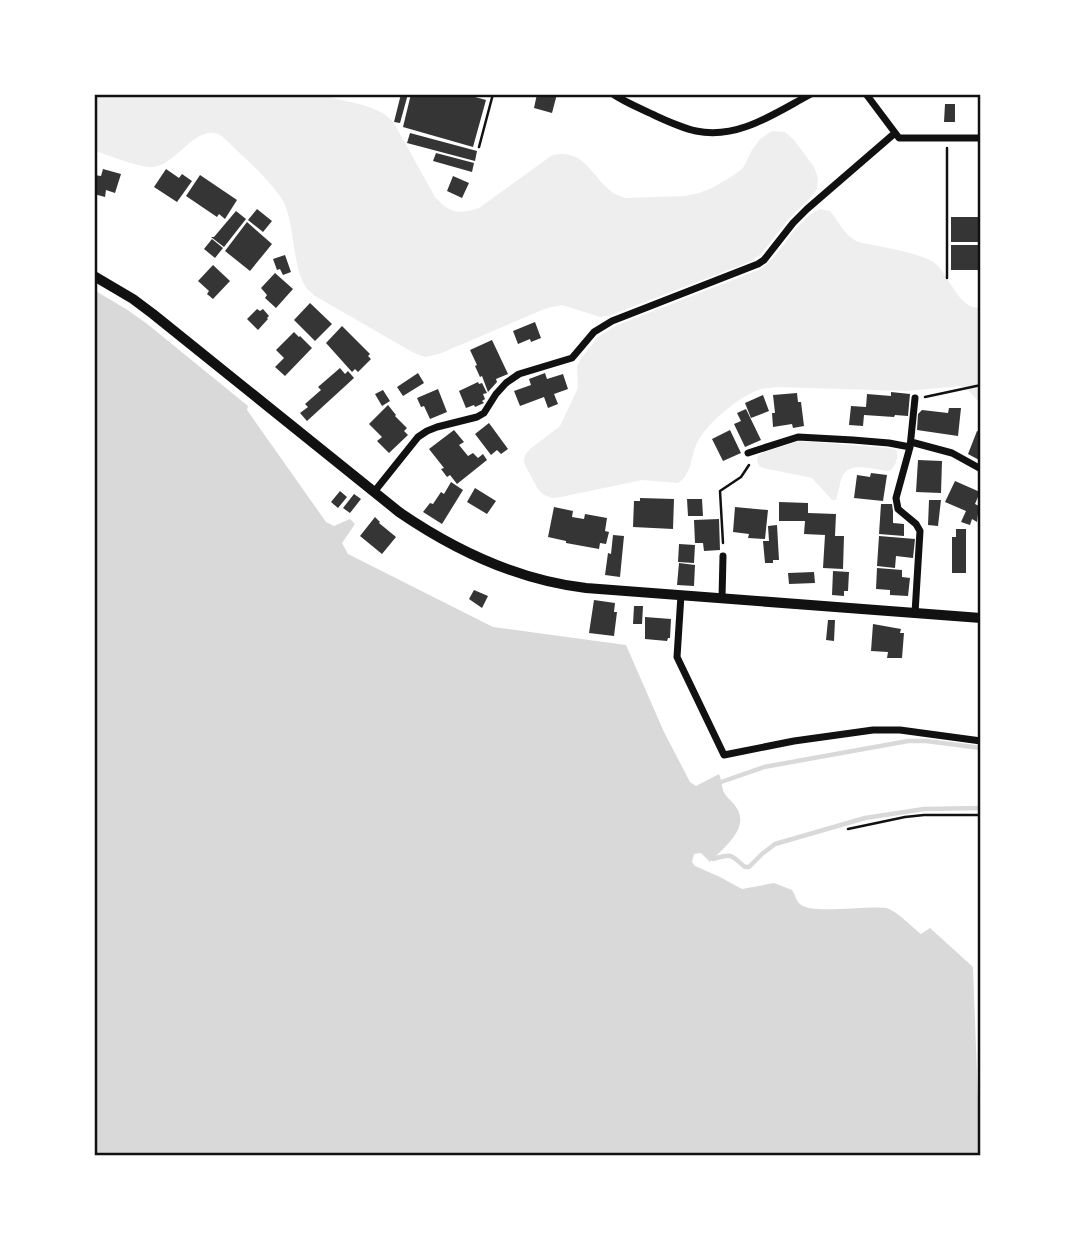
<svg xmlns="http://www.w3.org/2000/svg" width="1075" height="1250" font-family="Figtree,sans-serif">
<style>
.green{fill:#eee}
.water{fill:#d9d9d9}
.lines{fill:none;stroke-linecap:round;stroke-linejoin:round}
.stream{stroke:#d9d9d9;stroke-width:4.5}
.building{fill:#353535}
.path{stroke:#111;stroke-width:2.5}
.minor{stroke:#111;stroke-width:7}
.secondary{stroke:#111;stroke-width:10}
.neatline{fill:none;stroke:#111;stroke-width:2.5}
</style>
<rect width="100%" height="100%" fill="#fff"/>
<!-- green -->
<path class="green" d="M94,95H326L333,98C353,103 381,106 394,123L435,197C450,213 458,215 479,208L551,156C590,144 594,192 626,198L685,196L699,193L712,188L734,175L743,168L752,150L760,139L772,131L785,132L794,140L814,167L818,178L817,189L810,198L789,219L760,255L749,262L611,315L600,317L562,305L547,308L439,354L425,357L414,353L315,296C311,292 306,289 304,284C292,261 295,230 285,205C277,186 239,153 223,137C198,119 178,165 153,167C139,168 109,155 95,151Z
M820,209L830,211C840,223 844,235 858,242C876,246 924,253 936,264C949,276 961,312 980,307V403L968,390L961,386L906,391L777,387C772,388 766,388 761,389C741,395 704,425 696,445C691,457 691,476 678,483L642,480L561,497L552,498L544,495L538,489L527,469L524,462L525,455L530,449L560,426L578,388L577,366L580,360L598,337L615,326L761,269C784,252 793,222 820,209Z
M798,441L889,448L896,450C899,456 896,467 889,471C875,470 849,460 842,477C839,484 839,492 836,500H832L812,478L763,468L759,466L757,461L758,456L762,453Z"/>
<!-- water -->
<path class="water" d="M94,290L126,309L146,323L248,406L247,410L326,522L334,526L350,519L355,524L342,543L348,554L493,627L626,645L664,732L690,782L696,786L719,774C722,780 721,788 725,794C728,799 733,802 736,807C751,828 723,848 710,862L701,853L694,854L692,862L695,866L720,877L742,889L774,883L792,890C795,894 796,901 800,904C811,915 868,905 886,908C896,910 913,928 921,934L930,928L973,967L980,1155H95Z"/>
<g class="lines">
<!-- stream -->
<path class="stream" d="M721,782L764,767L908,741H926L981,748
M713,859C734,853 730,855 745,867H749L762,854L775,844L865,818L924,809L981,808"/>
</g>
<!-- building -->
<path class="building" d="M401,94H408L400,123L394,122Z
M411,94H464L486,100L473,147L403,127Z
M537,94H557L552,113L534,108Z
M945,104H955V122H944Z
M410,133L477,151L475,161L407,143Z
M436,153L474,163L472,172L433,161Z
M103,169L121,174L115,193L106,190L105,197L94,194V175L101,176Z
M166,169L179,178L182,174L192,181L177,202L154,187Z
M200,175L237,200L225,219L219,214L217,217L186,196Z
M453,176L469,183L462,198L447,191Z
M257,209L272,221L263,232L248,220Z
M236,211L246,219L224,247L211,237H214Z
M951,217H981V242H951Z
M247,222L272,244L250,271L225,251Z
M212,239L223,248L215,258L204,249Z
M951,245H981V270H951Z
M285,255L291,272L283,275L280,269L277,270L273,259Z
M213,265L230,281L213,299L207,294L209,291L198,281Z
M275,273L293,289L276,308L265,298L267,295L261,288Z
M310,303L332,324L315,341L294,320Z
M257,309L260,311L263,309L269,316L267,318L268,319L258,330L247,319Z
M535,322L541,338L531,342L530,339L518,344L513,331Z
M342,326L370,354L368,356L371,359L358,372L355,369L352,372L326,343Z
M294,332L299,337L300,336L312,348L285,376L275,367L284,358L276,350Z
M492,340L508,374L496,379L497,382L488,392L482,376L480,377L475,366L477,365L470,350Z
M340,368L345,374L348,371L354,378L307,421L300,413L308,407L305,404L321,390L318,387Z
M418,373L424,383L403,396L397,387Z
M545,373L547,379L563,374L568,389L554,394L558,404L548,408L544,397L520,406L514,391L531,385L529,379Z
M478,382L479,384L482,383L487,393L483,394L485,399L482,401L484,403L475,407L474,405L466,408L459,391Z
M438,389L447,412L430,419L424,406L421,407L417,398Z
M383,390L390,401L382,406L375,394Z
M891,392L910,394L908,416L895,415L894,417L864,415L863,426L849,425L851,406L866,407L867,394L891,396Z
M797,393L798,402H801L804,426L793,428L792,424L773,427L772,413H775L773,395Z
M763,395L769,411L751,418L745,403Z
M388,405L396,415L395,416L407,428L404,431L408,435L389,453L377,441L382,437L369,424Z
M949,408H961L958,436L917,430L918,414L922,410L948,413Z
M746,409L761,440L745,447L734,424L741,421L737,413Z
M489,423L508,449L501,454L497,450L491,455L475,434Z
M454,430L464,442L459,445L468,456L473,453L478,458L483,454L487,460L457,484L450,475L447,477L441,469L444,468L429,449Z
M730,430L741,453L723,461L712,439Z
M977,431L981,432V461L968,454Z
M918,460L942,461L941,493L916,492Z
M871,473L887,475L883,501L854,498L857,475L870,477Z
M955,481L980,492L975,504L979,506L977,522L972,519L970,525L961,522L966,511L945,502Z
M451,482L463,490L442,524L423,512L430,503L433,504L441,492L444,494Z
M475,488L496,501L487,514L467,502Z
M340,491L347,497L338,508L331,502Z
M354,494L361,499L350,513L343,508Z
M640,498L674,499L673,529L633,527L634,501H640Z
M687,499H702L703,516H688Z
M929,500H941L938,526L928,525Z
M779,502L808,503V513L836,514L835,536H844L843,569L823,568L825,535L804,534L805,521H779Z
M881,504H892L893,511V523L904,524V536L879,534Z
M554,507L573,511L572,517L584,519L585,514L607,518L605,531L609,532L606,544L600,543L599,549L566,543V541L548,537Z
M735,507L768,510L765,539L748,538L749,534L733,532Z
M375,517L380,522L379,523L396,537L382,554L360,536Z
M719,519L720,550L704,551L703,543H695L694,520Z
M777,525L779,560H773V563H765L763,541H769L768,526Z
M956,529H966V573H952V537H956Z
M613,535L624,536L620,577L605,575L608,553L611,554Z
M879,536L915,539L913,558L896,556L895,568L877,566Z
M679,544L695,545L694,563L678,562Z
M679,563L695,565L694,586L677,585Z
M877,568L902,570V577L910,578L908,596L890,595V590L876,589Z
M833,571L849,572L848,591H844V596L832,595Z
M814,572L815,583L789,584L788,573Z
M474,590L488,596L482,608L469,599Z
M594,600L615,603L614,612H617L614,636L589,633Z
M634,606H643L642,624H633Z
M645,617L671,619L670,638H668L667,641L645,639Z
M828,620H835L834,641L826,640Z
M873,624L901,629L900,633H904L902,658H887L888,652L871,651Z"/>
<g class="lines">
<!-- path -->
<path class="path" d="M479,147L493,94
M947,148V278
M925,397L981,385
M723,543L720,491L741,477L749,465
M848,829L905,817L924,815H981"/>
<!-- minor -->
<path class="minor" d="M613,94C626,103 642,109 656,116C669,122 682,128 696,131C738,140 775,113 811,94
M866,94L899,138H981
M911,442L952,453L981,469
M748,453L798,437L853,440L889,443L910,447
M374,492L418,437L427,431L437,427L477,417L484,413L496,394L506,383L519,374L572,358L594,332L612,321L758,264L764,260L793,223L807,209L895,133
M681,595L677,657L724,755L794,741L873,730H900L981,741
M722,598L723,556
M915,613L920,531L916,524L898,509L896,498L910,447L915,398"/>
<!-- secondary -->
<path class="secondary" d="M94,276L133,299L153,314L399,512C456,551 517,580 586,588L981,618"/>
</g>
<!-- border -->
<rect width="1075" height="1250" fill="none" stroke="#ffffff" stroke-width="192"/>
<rect x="96" y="96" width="883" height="1058" class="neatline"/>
</svg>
